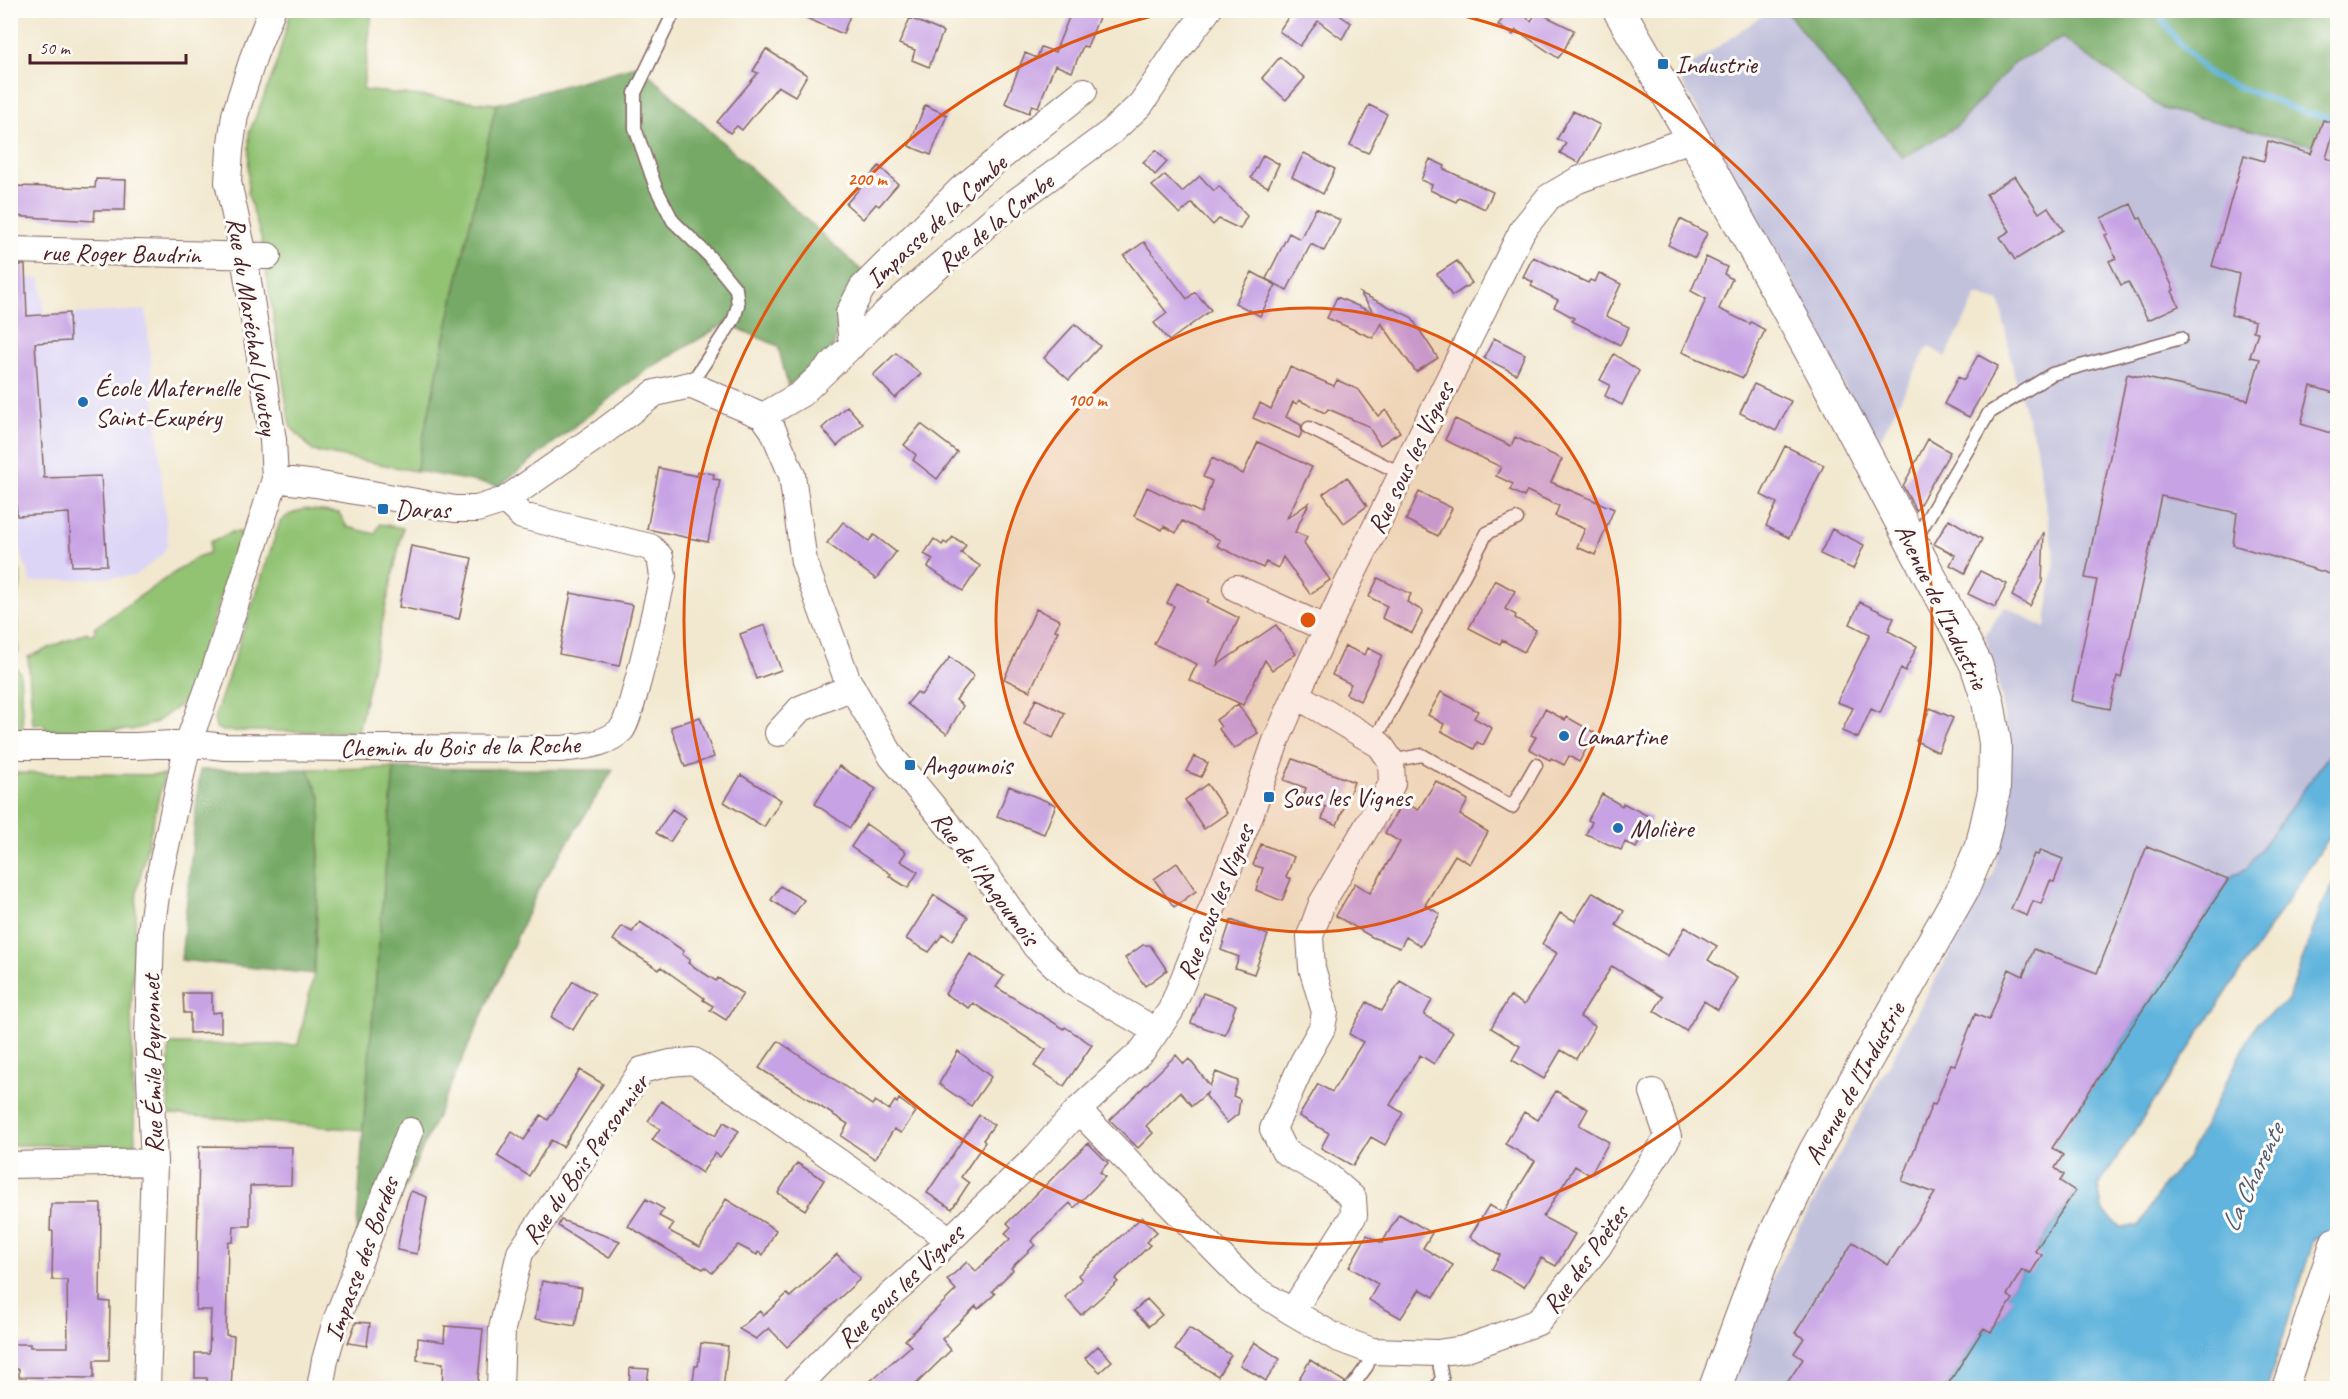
<svg xmlns="http://www.w3.org/2000/svg" width="2348" height="1399" font-family="Caveat,sans-serif">
<style>
.built{fill:#ddd5f6}
.industrial{fill:#c2c1dc}
.green{fill:#92c373;stroke:#6e714f;stroke-width:1.5}
.forest{fill:#75a965;stroke:#606448;stroke-width:1.5}
.water{fill:#61b4dd;stroke:#566a84;stroke-width:1.5}
.lines{fill:none;stroke-linecap:round;stroke-linejoin:round}
.stream{stroke:#61b4dd;stroke-width:6}
.building{fill:#c7a2e4}
.service-casing{stroke:#856564;stroke-width:15}
.minor-casing{stroke:#856564;stroke-width:28}
.tertiary-casing{stroke:#856564;stroke-width:34}
.service{stroke:#fff;stroke-width:12}
.minor{stroke:#fff;stroke-width:26}
.tertiary{stroke:#fff;stroke-width:32}
.ring{fill:none;stroke:#e0560e;stroke-width:3}
.poi-dot{fill:#1f6fb2;stroke:#fdfcf7;stroke-width:2}
.labels{text-anchor:middle;stroke-width:6;stroke-linejoin:round;paint-order:stroke}
.poi-label{font-size:26px;fill:#4a1f2b;stroke:#fdfcf7;text-anchor:start}
.street-label{font-size:26px;fill:#4a1f2b;stroke:#fdfcf7}
.water-label{font-size:27px;font-style:italic;fill:#535b72;stroke:#fdfcf7}
.centre{fill:#e0560e;stroke:#fdfcf7;stroke-width:3}
.ring-label{font-size:18px;text-anchor:middle;font-weight:bold;fill:#e0560e;stroke:#fdfcf7;stroke-width:6;stroke-linejoin:round;paint-order:stroke}
</style>
<rect width="100%" height="100%" fill="#fdfcf7"/>
<filter id="ink" filterUnits="userSpaceOnUse"><feTurbulence type="fractalNoise" baseFrequency=".0167" numOctaves="2"/><feDisplacementMap in="SourceGraphic" scale="12" xChannelSelector="R" yChannelSelector="G"/><feConvolveMatrix kernelMatrix="1 2 1 2 8 2 1 2 1" color-interpolation-filters="sRGB"/></filter>
<filter id="wash" filterUnits="userSpaceOnUse"><feTurbulence type="fractalNoise" baseFrequency=".008" numOctaves="4" result="noise"/><feDisplacementMap in="SourceGraphic" scale="24" xChannelSelector="R" yChannelSelector="G"/><feGaussianBlur stdDeviation="1.35" result="paint"/><feColorMatrix in="noise" values="0 0 0 0 0 0 0 0 0 0 0 0 0 0 0 0 0 1.4 0 .05"/><feComposite in="paint" operator="in"/></filter>
<g filter="url(#wash)">
<rect width="100%" height="100%" fill="#f2e8cf"/>
<!-- built -->
<path class="built" d="M41,278L44,315L146,310L168,543L163,554L135,576L30,582L29,574L20,552L15,489H11V279Z"/>
<!-- industrial -->
<path class="industrial" d="M1769,11H1786L1903,158L1956,127L2015,62L2062,38L2163,109L2337,151V744L2247,868L2229,878L2053,1147L2063,1155L2064,1175L2075,1191L2036,1251L2042,1255L1991,1332L1985,1329L1945,1388H1727L1776,1270L1993,874L2008,807L2009,763L2002,699L1985,635L2005,606L2045,628L2055,561L2035,442L2014,374L2000,302L1977,295L1946,357L1928,346L1875,449L1794,284L1678,75Z"/>
<!-- green -->
<path class="green" d="M291,11H372L363,90L496,104L416,471L313,451L290,426L261,237L248,194L249,133L275,69Z
M304,509L339,513L347,527L375,534L380,524L403,528L358,732L223,731L216,728L214,719L280,522L289,515Z
M232,532H241L198,669L184,702L155,723L132,730H45L44,724L33,725L28,657L87,632L90,635L96,631L94,628L197,557L209,553L210,542Z
M11,556L20,572V587L16,601L18,652L11,648Z
M10,662L20,672L23,729L11,728Z
M394,768L363,1130L168,1114L169,1044L298,1045L315,969L321,799L308,769Z
M11,773L164,775L137,890L131,1009L135,1145H11Z"/>
<!-- forest -->
<path class="forest" d="M1786,11H2337V151L2163,109L2062,38L2015,62L1956,127L1903,158Z
M639,65L862,271L842,308L834,346L788,386L778,346L726,323L643,372L499,486L416,471L496,104Z
M394,768L613,770L538,890L352,1306L363,1130Z
M308,769L321,799L314,974L181,960L200,770Z"/>
<!-- water -->
<path class="water" d="M2337,744V826L2098,1186L2102,1209L2120,1227H2139L2163,1185L2187,1158L2257,1023L2288,1000L2322,905L2337,879L2338,1184L2332,1236L2314,1239L2267,1388H1945L1984,1328L1991,1332L2012,1300L2007,1295L2022,1270L2030,1273L2041,1255L2035,1251L2075,1192L2060,1181L2064,1175L2055,1168L2063,1155L2052,1148L2229,878L2247,868Z"/>
<g class="lines">
<!-- stream -->
<path class="stream" d="M2155,10L2177,40L2212,77L2306,113L2338,119"/>
</g>
<g id="blocks">
<!-- building -->
<path class="building" d="M788,10H852L843,34Z
M1072,10H1102L1087,47L1083,46L1072,72L1055,65L1038,107L1032,105L1029,113L1005,103L1025,53L1037,58L1041,47L1055,52Z
M1293,10H1332L1351,23L1342,39L1318,21L1300,46L1279,31Z
M1509,10H1517L1531,21L1537,12L1574,30L1563,52L1558,58L1516,30L1513,35L1498,25Z
M910,18L943,32L929,67L912,60L915,50L899,44Z
M766,49L807,75L795,96L778,86L742,130L737,126L730,133L717,122L758,73L753,71Z
M1280,57L1305,78L1286,100L1262,78Z
M925,105L947,115L931,155L909,146Z
M1369,105L1387,114L1368,153L1350,145Z
M1573,111L1600,125L1579,163L1560,153L1566,143L1557,139Z
M2323,120L2336,124L2326,158L2337,162V394L2311,386L2301,424L2337,435V576L2233,545L2237,513L2161,496L2121,678L2117,676L2110,709L2071,701L2097,580L2085,578L2127,374L2248,400L2260,359L2250,357L2258,332L2253,331L2255,321L2231,315L2239,274L2212,266L2244,155L2264,161L2268,141L2311,154Z
M1156,150L1167,162L1155,175L1143,162Z
M1304,153L1335,169L1323,194L1292,177Z
M1263,155L1279,164L1268,187L1251,178Z
M1430,159L1445,166L1444,169L1493,192L1485,209L1459,197L1456,202L1430,190L1432,185L1421,180Z
M879,166L898,184L879,206L876,204L863,219L846,204Z
M1165,175L1182,192L1200,176L1214,191L1219,186L1247,216L1240,229L1219,219L1213,225L1192,203L1180,214L1152,186Z
M2015,176L2039,213L2048,207L2063,230L2015,260L2000,237L2010,231L1986,194Z
M96,179L126,180L125,210H95L94,221L10,216L13,186L95,188Z
M2131,204L2138,219L2141,218L2174,290L2172,291L2179,306L2148,320L2128,282L2121,285L2109,261L2116,258L2105,235L2108,234L2101,218Z
M1316,208L1340,220L1324,251L1311,244L1287,290L1266,279L1289,233L1300,239Z
M1680,219L1707,233L1695,258L1668,245Z
M1144,242L1187,299L1195,292L1211,310L1169,341L1154,323L1167,313L1124,256Z
M1533,257L1588,283L1590,280L1595,282L1599,273L1621,284L1606,316L1629,327L1620,345L1572,321L1574,318L1554,307L1558,300L1531,286L1533,282L1523,277Z
M1706,257L1727,267L1724,274L1732,279L1719,309L1750,324L1751,322L1765,330L1743,378L1682,352L1706,299L1691,291Z
M1457,261L1472,283L1452,296L1437,274Z
M10,265H25L27,316L69,313L70,341L35,343L44,478L101,476L107,565L72,566L69,513L17,516L10,421Z
M1252,272L1276,285L1260,316L1235,303Z
M1360,293L1411,317L1438,358L1416,372L1381,323L1373,338L1327,318L1337,297L1374,313Z
M1075,324L1100,346L1069,380L1044,358Z
M1494,338L1525,354L1516,374L1484,358Z
M896,353L921,374L895,398L873,375Z
M1614,354L1639,371L1622,405L1605,396L1610,385L1600,380Z
M1978,355L1998,366L1969,417L1944,404L1958,377L1964,380Z
M1290,367L1334,386L1337,380L1359,390L1378,416L1386,410L1400,432L1380,445L1368,426L1328,409L1325,413L1299,400L1297,404L1293,402L1286,417L1301,425L1302,432L1299,438L1253,418L1260,403L1271,409Z
M1754,384L1791,401L1776,431L1740,413Z
M847,406L863,424L837,446L822,428Z
M1455,419L1511,446L1515,437L1562,459L1551,482L1614,509L1595,555L1577,547L1585,529L1555,516L1559,506L1527,491L1524,497L1510,490L1513,484L1496,476L1501,467L1445,440Z
M921,424L957,452L937,479L913,460L916,455L904,445Z
M1928,439L1950,452L1916,511L1903,486Z
M1258,442L1312,467L1287,518L1309,503L1295,532L1307,537L1304,543L1330,580L1310,594L1283,557L1278,568L1266,562L1263,568L1217,546L1220,540L1182,521L1176,533L1164,526L1162,530L1134,516L1147,487L1201,513L1212,481L1203,477L1212,458L1243,474Z
M1785,446L1824,465L1789,538L1766,526L1777,503L1761,495Z
M659,468L697,476L698,471L714,474L713,479L720,480L708,542L647,529Z
M1347,477L1367,506L1344,523L1323,494Z
M1419,492L1452,508L1438,536L1406,520Z
M1949,519L1982,539L1965,573L1950,565L1955,555L1934,544Z
M843,522L869,541L874,535L896,552L876,579L827,543Z
M1832,529L1864,545L1853,569L1820,554Z
M2044,532L2042,582L2030,606L2012,596Z
M953,537L966,545L961,553L980,566L963,591L928,567L933,559L924,554L934,539L942,545L944,542L947,544Z
M411,546L472,558L459,619L399,607Z
M1980,571L2007,584L1995,607L1968,594Z
M1378,578L1411,594L1407,602L1423,611L1412,633L1382,618L1387,606L1369,597Z
M1495,580L1515,591L1505,609L1516,615L1515,618L1536,630L1524,652L1502,640L1500,644L1469,628Z
M1177,583L1209,599L1207,602L1239,618L1217,665L1276,625L1296,654L1272,670L1265,660L1243,705L1189,680L1197,664L1154,644L1174,606L1167,603Z
M571,593L633,605L619,666L559,654Z
M1860,602L1894,618L1888,631L1917,646L1905,671L1901,668L1880,713L1871,709L1858,738L1842,731L1853,708L1837,702L1870,634L1850,624Z
M1036,609L1060,620L1055,630L1058,631L1030,691L1004,679Z
M765,625L781,670L756,679L740,634Z
M1345,646L1365,655L1368,648L1382,655L1360,701L1346,694L1351,684L1332,675Z
M950,657L974,676L956,700L963,706L947,734L907,704L917,692L921,695Z
M1441,692L1478,711L1474,718L1492,728L1483,745L1477,742L1474,749L1441,731L1444,724L1428,715Z
M1036,699L1065,713L1053,738L1024,724Z
M1238,704L1258,733L1234,749L1219,729L1221,727L1216,720Z
M1930,708L1953,718L1938,752L1916,741Z
M1545,709L1565,720L1567,717L1595,733L1579,762L1569,756L1564,765L1551,758L1550,760L1529,749L1536,737L1531,735Z
M700,717L714,757L685,767L671,727Z
M1194,756L1208,763L1201,777L1186,771Z
M1293,759L1354,782L1337,825L1322,819L1326,807L1303,798L1306,788L1284,780Z
M839,766L876,789L850,828L815,804Z
M741,775L781,800L764,827L724,802Z
M1436,781L1468,800L1460,815L1488,832L1470,864L1455,855L1425,905L1440,914L1421,946L1406,937L1400,948L1372,937L1336,916L1355,883L1370,893L1400,842L1385,833L1403,801L1418,810Z
M1207,784L1227,813L1204,829L1185,800Z
M1009,786L1056,805L1044,834L997,816Z
M1602,794L1622,806L1623,803L1652,818L1636,848L1625,842L1621,850L1586,834L1592,822L1588,820Z
M672,809L686,818L670,842L656,833Z
M866,824L906,852L900,861L918,872L908,888L889,876L891,874L851,847Z
M1261,844L1294,857L1286,877L1291,879L1282,901L1256,890L1263,868L1253,865Z
M2147,846L2228,880L2052,1148L2063,1155L2055,1168L2064,1175L2060,1181L2075,1191L2035,1251L2042,1255L2030,1274L2022,1270L2007,1295L2013,1299L1991,1332L1984,1328L1945,1389H1783L1803,1359L1794,1353L1804,1338L1795,1333L1853,1242L1888,1265L1935,1193L1902,1181L1932,1104L1935,1105L1951,1064L1955,1065L1975,1014L1989,1020L2009,969L2023,976L2034,949L2097,973Z
M2040,850L2063,859L2054,882L2050,881L2041,904L2033,901L2027,916L2011,909L2034,854L2038,855Z
M1177,863L1196,891L1174,907L1154,879Z
M780,886L804,900L794,915L771,900Z
M1593,892L1624,911L1616,925L1668,956L1685,927L1717,946L1708,960L1737,978L1718,1010L1704,1001L1686,1031L1654,1011L1663,997L1612,966L1580,1017L1595,1026L1583,1047L1576,1059L1561,1050L1544,1079L1512,1060L1520,1046L1491,1028L1510,996L1524,1005L1557,953L1542,944L1560,913L1575,921Z
M934,895L968,917L952,941L943,934L929,952L906,939Z
M1231,920L1268,935L1254,974L1235,968L1239,957L1221,950Z
M640,922L684,951L682,954L690,960L688,963L716,981L718,978L743,994L726,1020L710,1010L713,1006L703,1000L704,998L661,967L659,970L613,940L622,926L632,932Z
M1143,945H1150L1167,970L1145,986L1125,958Z
M970,954L1004,976L996,987L1064,1029L1065,1027L1092,1045L1064,1086L1034,1066L1046,1050L973,1003L969,1008L945,994Z
M573,981L595,994L573,1030L551,1017Z
M1400,981L1432,1000L1424,1015L1453,1032L1434,1064L1420,1055L1390,1105L1403,1113L1385,1145L1371,1137L1353,1166L1321,1148L1329,1133L1299,1116L1318,1084L1332,1092L1363,1042L1349,1034L1367,1002L1382,1011Z
M183,993H212V1013L221,1012V1032L190,1033V1013H184Z
M1203,993L1236,1005L1225,1035L1191,1023Z
M778,1041L872,1105L875,1101L889,1110L895,1101L897,1103L899,1099L916,1112L901,1133L894,1129L875,1159L841,1136L848,1124L759,1068Z
M958,1051L991,1077L971,1106L939,1084Z
M1176,1055L1184,1064L1189,1059L1210,1086L1216,1072L1238,1081L1233,1096L1240,1099L1238,1114L1227,1123L1206,1096L1207,1093L1192,1106L1180,1092L1146,1126L1153,1133L1138,1148L1110,1120Z
M580,1070L603,1084L563,1147L551,1140L529,1176L497,1156L512,1132L524,1140L541,1115L548,1120Z
M1556,1091L1588,1109L1579,1125L1609,1142L1590,1175L1575,1166L1543,1217L1575,1234L1556,1266L1541,1258L1524,1287L1492,1269L1500,1255L1470,1237L1489,1205L1503,1213L1535,1161L1505,1144L1524,1112L1538,1120Z
M661,1101L715,1136L724,1122L739,1131L720,1157L715,1153L702,1173L652,1140L660,1129L648,1121Z
M979,1115L994,1125L983,1140L985,1142L961,1177L969,1183L952,1209L927,1193Z
M1088,1143L1108,1163L1100,1172L1105,1177L1074,1208L1070,1203L1031,1241L1035,1245L1011,1268L1013,1270L992,1291L995,1294L978,1309L976,1306L942,1339L951,1350L911,1389H861L911,1346L905,1340L956,1290L947,1280L967,1262L976,1271L1010,1239L1005,1233L1011,1227L1007,1223Z
M199,1146L292,1147L291,1185L250,1186V1226H234L233,1242H228L226,1335L234,1336L231,1389L207,1388V1378H195V1353H209L211,1310H196Z
M797,1163L824,1180L805,1210L778,1193Z
M411,1191L427,1197L417,1254L397,1250L407,1201Z
M646,1199L664,1209L659,1216L674,1224L669,1231L700,1247L726,1199L776,1230L763,1255L758,1252L757,1255L738,1245L712,1273L705,1267L703,1269L675,1254L628,1226Z
M51,1204H101L100,1301L110,1302L109,1360H94V1378L19,1377V1369H10V1344H30V1347H68L67,1280H52L53,1231H50Z
M1399,1214L1432,1233L1423,1248L1453,1265L1434,1297L1420,1289L1401,1318L1369,1300L1378,1284L1349,1267L1367,1235L1382,1243Z
M1142,1217L1157,1232L1146,1242L1150,1245L1115,1279L1118,1282L1081,1315L1065,1297L1082,1280L1078,1275Z
M561,1220L620,1241L609,1258L558,1226Z
M837,1254L860,1279L787,1347L769,1328L756,1339L739,1329L760,1311L763,1316L787,1294L790,1297Z
M542,1281L582,1288L575,1326L535,1319Z
M1147,1299L1162,1315L1149,1326L1134,1311Z
M356,1322L370,1323L367,1346L348,1343Z
M445,1326L483,1329L477,1389H442L443,1363L417,1360L418,1338L444,1342Z
M1189,1328L1231,1355L1218,1376L1175,1350Z
M1254,1342L1280,1359L1266,1381L1240,1365Z
M701,1343L728,1346L723,1389H692L695,1366H698Z
M1098,1346L1112,1361L1100,1372L1085,1358Z
M1310,1360L1345,1382L1343,1389H1308L1297,1382Z
M630,1368L649,1369L646,1389H629Z"/>
</g>
</g>
<g filter="url(#ink)">
<use href="#blocks" fill-opacity="0" stroke="#856564" stroke-width="1.5"/>
<g class="lines">
<defs>
<path id="service" d="M675,10L635,93V128L656,188L673,221L709,256L736,289L738,305L734,319L690,385
M1309,428L1402,474
M1915,540L1989,413L2052,374L2181,338
M1372,741L1382,727L1487,533L1517,519
M1391,761L1422,755L1512,807L1536,765
M1351,1388L1367,1366L1372,1351
M1436,1388L1442,1378L1437,1353"/>
<path id="minor" d="M10,250L268,256
M852,346L849,313L862,288L961,189L1084,91
M763,416L801,394L895,304L998,215L1111,132L1141,104L1176,52L1208,10
M275,479L316,484L455,509H477L505,500L603,432L655,393L690,385L763,416L773,430L792,475L804,562L847,679L892,757L968,849L1036,947L1072,982L1156,1031
M1236,588L1327,629
M778,733L800,709L852,687
M10,746H137L188,743L225,747L562,749C583,746 607,745 622,729C631,720 658,598 663,576L660,557L650,547L522,516L505,500
M1078,1110L1248,1284L1292,1312L1337,1338L1372,1351L1437,1353L1464,1349L1538,1322L1598,1247L1668,1137L1653,1092
M10,1165L154,1162
M1292,1312L1354,1215L1353,1198L1329,1177L1284,1151L1273,1129L1303,1062L1322,1028L1325,1012L1312,968L1310,936L1322,903L1392,784L1391,761L1380,745L1296,695
M147,1388L154,1162L148,1036L151,932L157,888L188,743L214,672L275,479L273,440L244,256L228,182L230,150L235,115L254,55L272,10
M320,1388L325,1360L336,1321L410,1131
M500,1388L502,1329L520,1253L642,1070L670,1063L694,1061L949,1239
M796,1388L863,1319L906,1282L1037,1156L1078,1110L1143,1050L1171,1010L1249,818L1276,741L1296,695L1346,587L1523,229L1549,197L1578,180L1693,138
M2285,1388L2334,1241"/>
<path id="tertiary" d="M1619,10L1693,138L1821,370L1976,664L1988,701L1995,743L1994,791L1982,844L1963,889L1815,1151L1762,1261L1715,1388"/>
</defs>
<!-- service casing -->
<use href="#service" class="service-casing"/>
<!-- minor casing -->
<use href="#minor" class="minor-casing"/>
<!-- tertiary casing -->
<use href="#tertiary" class="tertiary-casing"/>
<!-- service -->
<use href="#service" class="service"/>
<!-- minor -->
<use href="#minor" class="minor"/>
<!-- tertiary -->
<use href="#tertiary" class="tertiary"/>
</g>
</g>
<!-- distance rings -->
<circle cx="1308" cy="620" r="312" fill="#e0560e" fill-opacity=".12"/>
<g class="ring">
<circle cx="1308" cy="620" r="312"/>
<path d="M1443 11A624 624 0 1 1 1173 11"/>
</g>
<!-- markers -->
<g class="poi-dot">
<rect x="1657" y="58" width="12" height="12" rx="3"/>
<circle cx="83" cy="402" r="6"/>
<rect x="377" y="503" width="12" height="12" rx="3"/>
<circle cx="1564" cy="736" r="6"/>
<rect x="904" y="759" width="12" height="12" rx="3"/>
<rect x="1263" y="791" width="12" height="12" rx="3"/>
<circle cx="1618" cy="828" r="6"/>
</g>
<g class="labels">
<!-- poi labels -->
<g class="poi-label">
<text x="1675" y="73">Industrie</text>
<text x="95" y="396">École Maternelle<tspan x="95" dy="30">Saint-Exupéry</tspan></text>
<text x="395" y="518">Daras</text>
<text x="1576" y="745">Lamartine</text>
<text x="922" y="774">Angoumois</text>
<text x="1281" y="806">Sous les Vignes</text>
<text x="1630" y="837">Molière</text>
</g>
<!-- street labels -->
<g class="street-label">
<text transform="translate(936 221) rotate(-43)" y="9">Impasse de la Combe</text>
<text transform="translate(995 222) rotate(-39)" y="9">Rue de la Combe</text>
<text transform="translate(121 253) rotate(1)" y="9">rue Roger Baudrin</text>
<text transform="translate(253 326) rotate(81)" y="9">Rue du Maréchal Lyautey</text>
<text transform="translate(1410 458) rotate(-64)" y="9">Rue sous les Vignes</text>
<text transform="translate(1942 606) rotate(64)" y="9">Avenue de l'Industrie</text>
<text transform="translate(460 746) rotate(-1)" y="9">Chemin du Bois de la Roche</text>
<text transform="translate(986 878) rotate(53)" y="9">Rue de l'Angoumois</text>
<text transform="translate(1215 902) rotate(-68)" y="9">Rue sous les Vignes</text>
<text transform="translate(152 1064) rotate(-91)" y="9">Rue Émile Peyronnet</text>
<text transform="translate(1854 1083) rotate(-61)" y="9">Avenue de l'Industrie</text>
<text transform="translate(585 1159) rotate(-55)" y="9">Rue du Bois Personnier</text>
<text transform="translate(361 1259) rotate(-70)" y="9">Impasse des Bordes</text>
<text transform="translate(1585 1259) rotate(-54)" y="9">Rue des Poètes</text>
<text transform="translate(900 1286) rotate(-44)" y="9">Rue sous les Vignes</text>
</g>
<!-- water labels -->
<g class="water-label">
<text transform="translate(2252 1178) rotate(-65)" y="9">La Charente</text>
</g>
</g>
<circle cx="1308" cy="620" r="9" class="centre"/>
<g class="ring-label">
<text x="867" y="185">200 m</text>
<text x="1087" y="406">100 m</text>
</g>
<!-- margin -->
<rect width="2348" height="1399" fill="none" stroke="#fdfcf7" stroke-width="36"/>
<!-- scale -->
<path d="M30 54v9h156v-9" fill="none" stroke="#4a1f2b" stroke-width="3"/>
<text x="39" y="54" font-size="18" fill="#4a1f2b" stroke="#fdfcf7" stroke-width="4.5" paint-order="stroke">50 m</text>
</svg>
